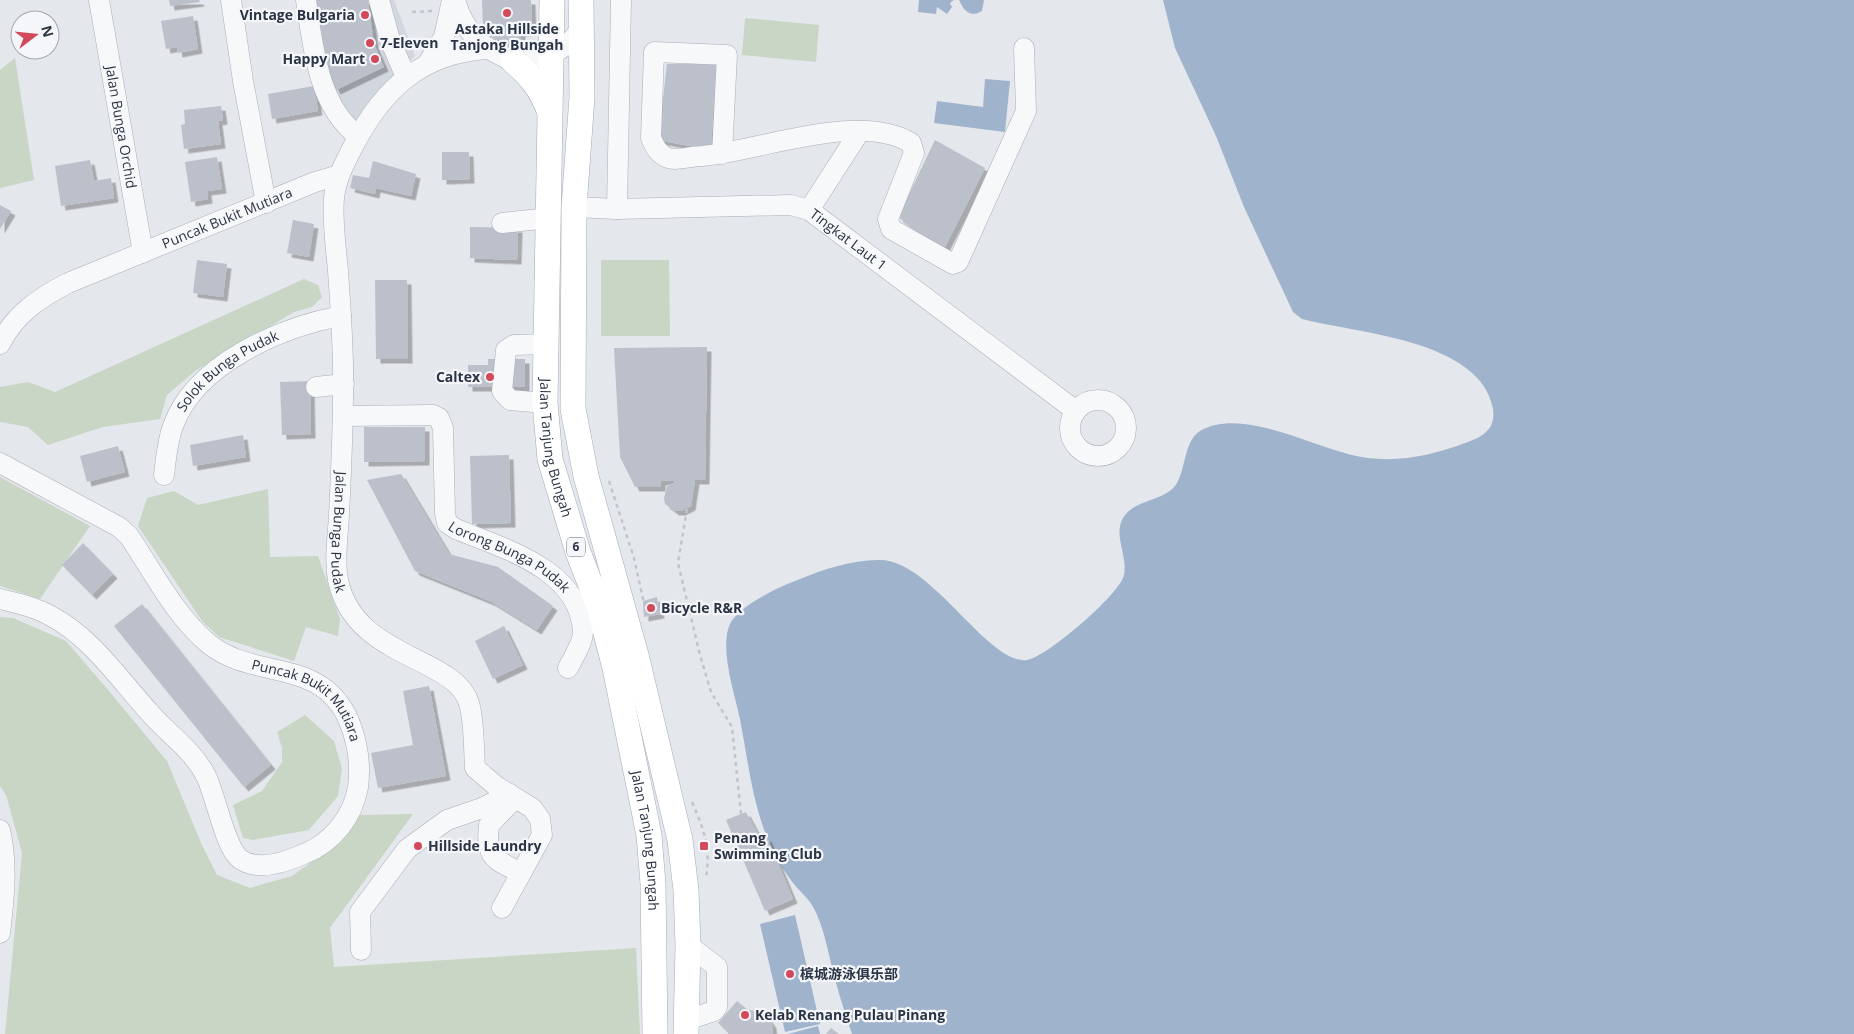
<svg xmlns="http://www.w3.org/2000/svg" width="1854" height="1034" font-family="'Open Sans','Noto Sans SC',sans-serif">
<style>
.built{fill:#d2d6de}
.green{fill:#c9d6c5}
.water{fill:#9fb4cc}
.building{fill:#bbc0ca;filter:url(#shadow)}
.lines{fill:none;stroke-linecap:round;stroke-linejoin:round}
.minor-casing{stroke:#a9aeb7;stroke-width:21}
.major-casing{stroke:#a3abb8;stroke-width:26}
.path{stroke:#c2c5cb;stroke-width:2.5;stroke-dasharray:4 4;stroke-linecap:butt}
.minor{stroke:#f7f8fa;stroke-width:20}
.major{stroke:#fff;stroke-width:25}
.poi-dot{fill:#d1495b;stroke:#f4f6f9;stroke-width:2}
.labels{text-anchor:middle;stroke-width:4.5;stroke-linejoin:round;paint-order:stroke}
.shield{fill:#f4f6f9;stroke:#676e7b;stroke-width:1}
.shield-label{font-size:12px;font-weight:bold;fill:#2b3445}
.poi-label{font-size:14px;font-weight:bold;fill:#2b3445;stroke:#f4f6f9;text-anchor:start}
.street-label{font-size:14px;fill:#2b3445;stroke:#f4f6f9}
</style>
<defs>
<filter id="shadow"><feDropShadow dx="4.5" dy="4.5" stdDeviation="0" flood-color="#0004"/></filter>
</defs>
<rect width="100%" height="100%" fill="#e4e7ec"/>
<!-- built -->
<path class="built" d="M300,0H394L415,56L385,84L350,136Z"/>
<!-- green -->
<path class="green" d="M745,18L819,25L816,62L742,55Z
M15,58L34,180L0,188V70Z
M601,260H669L670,336H601Z
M304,279L318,285L322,297L312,307L294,312L195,371L167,395L160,419L103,427L48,445L28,427L0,422V387L28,382L55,392Z
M0,477L90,526L40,599L0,586Z
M268,489L270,557L318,556L340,619L338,636L306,627L294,661L219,637L202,621L138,526L147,498L174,491L198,505Z
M0,617L13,618L66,641L109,691L167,761L202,845L217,875L250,888L292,876L331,848L360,815L413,814L330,928L334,967L636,948L640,1034H5L22,853L6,795L0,786Z
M305,715L334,741L342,769L338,796L309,830L253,840L243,838L233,805L262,791L282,762V748L277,732Z"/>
<!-- water -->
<path class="water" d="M919,0H954L950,3L952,7L947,14L937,7L936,14L918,12Z
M959,0H984L982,11C970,18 964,11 959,0Z
M1163,0H1854V1034H852C845,1013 838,992 833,971C828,952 825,933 817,915C812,901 802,894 793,883C786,874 780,864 775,855C753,812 749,766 740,719C735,694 718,646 731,622C742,604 781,586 800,579C824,569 855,559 881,560C932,561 988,665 1027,660C1047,657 1120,594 1124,575C1128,557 1113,535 1123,518C1135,498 1166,502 1177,483C1186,468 1184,441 1200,431C1245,405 1322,453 1368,458C1401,462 1434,455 1465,443C1482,437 1496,430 1493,409C1481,339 1354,333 1302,319L1293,312L1244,207L1216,136L1175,48Z
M985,79L1010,81L1005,132L934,123L937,101L983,107Z
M795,915L820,1024L785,1032L760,924Z
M818,1026L820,1034H788Z"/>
<!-- building -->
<path class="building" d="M169,0H199L200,2L170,6Z
M313,0H368L374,44L384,67L336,90L323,62Z
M482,0H531L532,27H525L526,32H521V47L490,37L488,27H483Z
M193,16L198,49L178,53L177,47L166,49L161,21Z
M667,64H716L711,150L658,140Z
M314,86L318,111L272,119L268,94Z
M221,106L223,120L218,121L221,144L184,149L181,125L185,124L184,110Z
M935,140L985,168L944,249L898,217Z
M442,152H469L470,179L442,180Z
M217,157L222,189L207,191L208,199L191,202L185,162Z
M90,160L94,181L111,178L114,198L61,206L55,166Z
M373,161L416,174L411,196L376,188L375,194L350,188L353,175L369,178Z
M0,205L11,211L0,229Z
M293,220L314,224L309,257L287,253Z
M470,227L518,228L517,260L470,258Z
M197,260L227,264L223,297L193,293Z
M375,280H407L408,359H376Z
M707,347L705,480H695L691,506L681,511H675L665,504L664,498L667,486L674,483L675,480L661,481V487H635L620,457L614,348Z
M488,359H525V387H468V365H488Z
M310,381L311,434L282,435L280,382Z
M364,427H425V461L364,462Z
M243,435L246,457L193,466L190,445Z
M118,446L125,472L87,482L80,456Z
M509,455L511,523L472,524L470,456Z
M401,474L449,554L498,567L553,606L537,630L492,602L415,571L367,480Z
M83,543L113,574L92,595L62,565Z
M657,597L660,614L644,617L643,601Z
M142,604L271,765L244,787L114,626Z
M504,626L523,665L493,679L475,641Z
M429,686L446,776L378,788L371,753L413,745L403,691Z
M746,812L761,840L767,837L793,899L765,911L726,820Z
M737,1001L748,1010L755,1011L768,1018L772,1024L773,1034H728V1032L718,1023Z
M831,1028L839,1034H826Z"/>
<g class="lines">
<defs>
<g id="minor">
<path id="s1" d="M99,0L143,253"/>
<path d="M231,0L243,81L266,203"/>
<path d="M306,0C313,47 318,106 358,136"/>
<path d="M379,0L390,40L406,77"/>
<path d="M455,0C462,25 476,44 500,55C504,57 510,60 514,61C523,61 533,58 541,56C561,51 570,45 581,28"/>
<path id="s2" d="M487,49C422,53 383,89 354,145C345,162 336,179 334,198C332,222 336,247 338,271C341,312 344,352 343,393C343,434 341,474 339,515C338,535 334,559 338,580C354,659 455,656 469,703C474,718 474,751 475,768L496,786L532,808L540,819L542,835L502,908"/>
<path d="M428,63L444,37L452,0"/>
<path d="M722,154L727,55L654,52L651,138C655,147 658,154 668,158C676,161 692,156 702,156C760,151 860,111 911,143L914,153L888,219L891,229L953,264L958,262L1026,111L1024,48"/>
<path id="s3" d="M574,207L617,209L791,205L809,210L1076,411"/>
<path d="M617,209L621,0"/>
<path d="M809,210L860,131"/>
<path d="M502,223L549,218"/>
<path id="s4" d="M0,344C15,314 39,298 68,283L315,182L339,175"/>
<path d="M316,387L344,384"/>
<circle cx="1098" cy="428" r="28"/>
<path d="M545,403L510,400L502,391L506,350L514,345L546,344"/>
<path id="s5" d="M343,416L433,415L439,418L443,428L445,513L447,523L456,529C504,549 580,569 583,632C583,643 573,658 568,668"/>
<path id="s6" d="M0,463L119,527L129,536C153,572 176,617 209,644C255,681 321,656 349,721C358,743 361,764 358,787C353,817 332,843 304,854C286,862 258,872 240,859C225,848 216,796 206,776C193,750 169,735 150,713C119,679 92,638 51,616C35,607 17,603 0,599"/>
<path id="s7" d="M164,475C166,459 167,442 173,426C195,364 281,327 341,316"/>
<path d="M515,798L489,825C485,858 494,859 521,873"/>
<path d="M0,830C8,864 4,899 0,933"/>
<path d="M361,950L360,912L407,849L447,820L482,808L510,794"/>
<path d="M687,1020L714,1011L717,1007V967L688,945"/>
</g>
<g id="major">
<path id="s8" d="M552,0L545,403L550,459L578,552L599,606L615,668L649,835L653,884L655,1034"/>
<path d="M581,0L582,97L574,207L573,409L586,476L636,655L680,840L686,890L688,945L686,1034"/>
<path d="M513,61C530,75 541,89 549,110"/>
</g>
</defs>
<!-- minor casing -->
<use href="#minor" class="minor-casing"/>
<!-- major casing -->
<use href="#major" class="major-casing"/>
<!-- path -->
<path class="path" d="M412,12L434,11
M609,481L634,558L645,608
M687,509L678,563L700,655L711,692L732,727L741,814
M692,802C704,830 711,847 706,878"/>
<!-- minor -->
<use href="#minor" class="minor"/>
<!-- major -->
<use href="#major" class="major"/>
</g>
<!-- markers -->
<g class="poi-dot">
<circle cx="507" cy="13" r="5"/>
<circle cx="365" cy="15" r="5"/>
<circle cx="370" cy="43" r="5"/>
<circle cx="375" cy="59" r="5"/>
<circle cx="490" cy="377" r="5"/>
<circle cx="651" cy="608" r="5"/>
<circle cx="418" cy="846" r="5"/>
<rect x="699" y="841" width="10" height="10" rx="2.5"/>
<circle cx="790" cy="974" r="5"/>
<circle cx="745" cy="1015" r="5"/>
</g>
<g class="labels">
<!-- shield labels -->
<rect class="shield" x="567" y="537.5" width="18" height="19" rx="4"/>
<g class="shield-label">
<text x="576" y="551">6</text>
</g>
<!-- poi labels -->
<g class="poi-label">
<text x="355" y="20" text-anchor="end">Vintage Bulgaria</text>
<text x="507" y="34" text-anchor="middle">Astaka Hillside<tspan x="507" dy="16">Tanjong Bungah</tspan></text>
<text x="380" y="48">7-Eleven</text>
<text x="365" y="64" text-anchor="end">Happy Mart</text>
<text x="480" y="382" text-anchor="end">Caltex</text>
<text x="661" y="613">Bicycle R&amp;R</text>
<text x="714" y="843">Penang<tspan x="714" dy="16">Swimming Club</tspan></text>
<text x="428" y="851">Hillside Laundry</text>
<text x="800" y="979">槟城游泳俱乐部</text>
<text x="755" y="1020">Kelab Renang Pulau Pinang</text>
</g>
<!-- street labels -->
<g class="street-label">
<text dy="5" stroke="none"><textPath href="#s1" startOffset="129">Jalan Bunga Orchid</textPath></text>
<text dy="5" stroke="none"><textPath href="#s4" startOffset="265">Puncak Bukit Mutiara</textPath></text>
<text dy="5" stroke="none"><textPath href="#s3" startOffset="285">Tingkat Laut 1</textPath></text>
<text dy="5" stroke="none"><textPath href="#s7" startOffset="130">Solok Bunga Pudak</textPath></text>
<text dy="5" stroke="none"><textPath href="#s8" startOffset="449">Jalan Tanjung Bungah</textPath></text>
<text dy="5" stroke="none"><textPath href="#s2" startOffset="564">Jalan Bunga Pudak</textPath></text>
<text dy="5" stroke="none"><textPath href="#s5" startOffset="274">Lorong Bunga Pudak</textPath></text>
<text dy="5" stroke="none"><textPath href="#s6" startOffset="401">Puncak Bukit Mutiara</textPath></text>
<text dy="5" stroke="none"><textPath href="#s8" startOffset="854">Jalan Tanjung Bungah</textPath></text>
</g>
</g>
<!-- north arrow -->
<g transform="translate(35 35) rotate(74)"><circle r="24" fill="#f4f6f9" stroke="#a4a8b1"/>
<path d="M0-4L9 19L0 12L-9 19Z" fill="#d1495b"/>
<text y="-8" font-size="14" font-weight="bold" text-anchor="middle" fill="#2b3445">N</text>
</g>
</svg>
